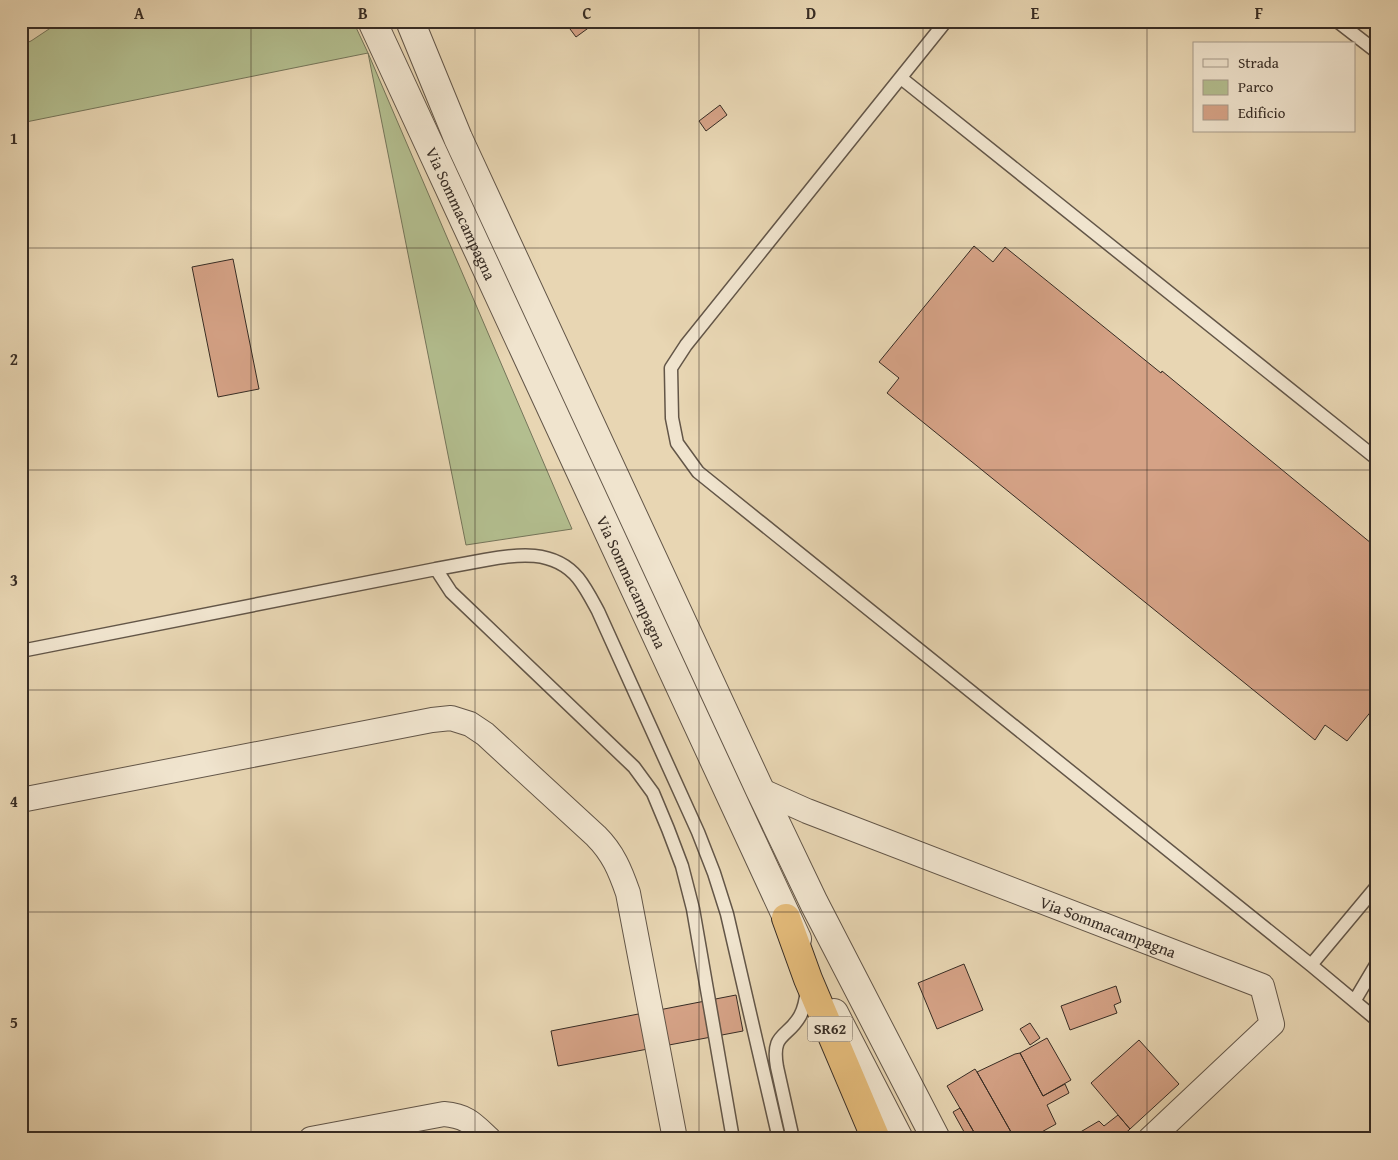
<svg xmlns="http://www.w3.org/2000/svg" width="1398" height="1160" font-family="'Gentium Book Plus',serif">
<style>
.green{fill:#b3be8f;stroke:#75755a}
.building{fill:#d5a286;stroke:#372c24}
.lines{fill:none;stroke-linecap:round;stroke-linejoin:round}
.service-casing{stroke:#635648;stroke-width:15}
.minor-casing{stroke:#635648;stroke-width:26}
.tertiary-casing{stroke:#635648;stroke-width:30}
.trunk-casing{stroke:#372c24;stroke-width:30}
.service{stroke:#f0e4ce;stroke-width:12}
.minor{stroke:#f0e4ce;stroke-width:24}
.tertiary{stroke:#f0e4ce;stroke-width:28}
.trunk{stroke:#e4bb7a;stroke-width:28}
.grid{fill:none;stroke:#372c24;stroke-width:1;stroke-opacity:0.55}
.labels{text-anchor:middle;stroke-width:4.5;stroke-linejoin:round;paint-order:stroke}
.shield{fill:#f0e4ce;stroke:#6e6357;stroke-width:1}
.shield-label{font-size:15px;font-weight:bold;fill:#372c24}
.street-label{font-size:16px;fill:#372c24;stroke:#f0e4ce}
.neatline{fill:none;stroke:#372c24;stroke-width:2}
.grid-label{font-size:16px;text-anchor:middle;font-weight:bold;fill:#372c24}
</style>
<rect width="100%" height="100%" fill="#e8d6b3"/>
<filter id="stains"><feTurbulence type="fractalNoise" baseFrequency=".004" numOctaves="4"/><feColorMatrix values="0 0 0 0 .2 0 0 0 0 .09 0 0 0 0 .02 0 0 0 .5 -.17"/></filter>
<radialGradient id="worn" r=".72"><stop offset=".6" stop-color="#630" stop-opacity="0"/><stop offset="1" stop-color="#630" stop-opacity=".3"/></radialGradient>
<!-- green -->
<path class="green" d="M61,21H353L368,53L572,529L466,545L368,53L21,123V45L31,41Z"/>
<!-- building -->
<path class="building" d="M564,21H598L576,37Z
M720,105L727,115L706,131L699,121Z
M974,246L993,262L1005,247L1161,373L1162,371L1377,548V704L1347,741L1325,725L1315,740L887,393L899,378L879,362Z
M233,259L259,389L218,397L192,267Z
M964,964L983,1010L937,1029L918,983Z
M1116,986L1121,1002L1114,1005L1117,1013L1070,1030L1061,1006Z
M736,995L743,1031L558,1066L551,1031Z
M1030,1023L1040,1038L1030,1045L1020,1029Z
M1047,1038L1071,1080L1043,1096L1020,1053Z
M1139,1040L1179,1084L1130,1129L1091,1083Z
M1020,1053L1043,1096L1065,1084L1069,1093L1047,1105L1056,1124L1029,1139H1015L977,1072L1015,1054Z
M975,1069L977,1072L1015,1139H978L947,1086Z
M960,1108L978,1139H968L953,1112Z
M1118,1115L1130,1129L1119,1139H1067L1071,1135L1072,1137L1099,1121L1104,1126Z"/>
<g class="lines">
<defs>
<path id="service" d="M946,21L686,345L671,368L672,418L677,443L698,472L1311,965L1377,1020
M1337,21L1377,52
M901,78L1377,459
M436,569C452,566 468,563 485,560C517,554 554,549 578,578C586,588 592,600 598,611L698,832L714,873L727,914L779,1139
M21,651L436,569L451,592L634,767L653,793L668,829L682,866L693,909L733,1139
M1311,965L1377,886
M1355,1000L1377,963
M793,1139L777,1067C771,1032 787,1039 800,1016C805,1007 806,999 807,989"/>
<g id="minor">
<path id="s1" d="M760,790L807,811L1262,986L1272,1024L1150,1139"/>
<path d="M21,800L432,720L451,718L470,724L485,734L596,836C613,853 620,870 628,893L675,1139"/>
<path d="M311,1139L444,1114C467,1116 473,1124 489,1139"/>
</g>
<g id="tertiary">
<path id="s2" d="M372,21L797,939"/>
<path d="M410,21L458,138L760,790L814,903L936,1139"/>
<path d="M834,1013L899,1139"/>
</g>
<path id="trunk" d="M786,918L808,979L876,1139"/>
</defs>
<!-- service casing -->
<use href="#service" class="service-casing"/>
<!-- minor casing -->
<use href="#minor" class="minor-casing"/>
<!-- tertiary casing -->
<use href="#tertiary" class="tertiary-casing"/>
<!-- trunk casing -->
<use href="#trunk" class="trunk-casing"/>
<!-- service -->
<use href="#service" class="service"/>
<!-- minor -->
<use href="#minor" class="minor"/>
<!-- tertiary -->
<use href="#tertiary" class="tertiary"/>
<!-- trunk -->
<use href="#trunk" class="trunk"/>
</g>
<!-- grid -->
<path class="grid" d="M251,21V1139M475,21V1139M699,21V1139M923,21V1139M1147,21V1139M21,248H1377M21,470H1377M21,690H1377M21,912H1377"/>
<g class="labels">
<!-- shield labels -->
<rect class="shield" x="807.5" y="1016.5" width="45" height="25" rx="4"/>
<g class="shield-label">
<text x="830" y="1034">SR62</text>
</g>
<!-- street labels -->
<g class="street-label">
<text dy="6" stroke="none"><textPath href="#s2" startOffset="212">Via Sommacampagna</textPath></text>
<text dy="6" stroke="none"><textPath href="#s2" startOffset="618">Via Sommacampagna</textPath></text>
<text dy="6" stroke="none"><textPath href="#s1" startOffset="374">Via Sommacampagna</textPath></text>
</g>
</g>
<!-- margin -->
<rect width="1398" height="1160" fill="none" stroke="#e8d6b3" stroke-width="55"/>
<!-- legend -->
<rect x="1193" y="42" width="162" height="90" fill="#f0e4ce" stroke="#a69a8a"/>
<rect x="1203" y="59" width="25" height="8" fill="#f0e4ce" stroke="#a69a8a"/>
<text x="1238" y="68" font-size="15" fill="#372c24">Strada</text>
<rect x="1203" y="80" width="25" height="15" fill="#b3be8f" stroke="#a69a8a"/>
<text x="1238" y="92" font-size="15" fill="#372c24">Parco</text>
<rect x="1203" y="105" width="25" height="15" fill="#d5a286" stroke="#a69a8a"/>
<text x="1238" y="118" font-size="15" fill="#372c24">Edificio</text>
<rect x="28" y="28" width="1342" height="1104" class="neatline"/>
<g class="grid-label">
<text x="139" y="19">A</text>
<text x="363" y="19">B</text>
<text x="587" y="19">C</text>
<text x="811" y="19">D</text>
<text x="1035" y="19">E</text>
<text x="1259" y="19">F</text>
<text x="14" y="144">1</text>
<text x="14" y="365">2</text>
<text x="14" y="586">3</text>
<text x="14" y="807">4</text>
<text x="14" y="1028">5</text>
</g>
<rect width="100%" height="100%" filter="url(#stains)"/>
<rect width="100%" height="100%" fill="url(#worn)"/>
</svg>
